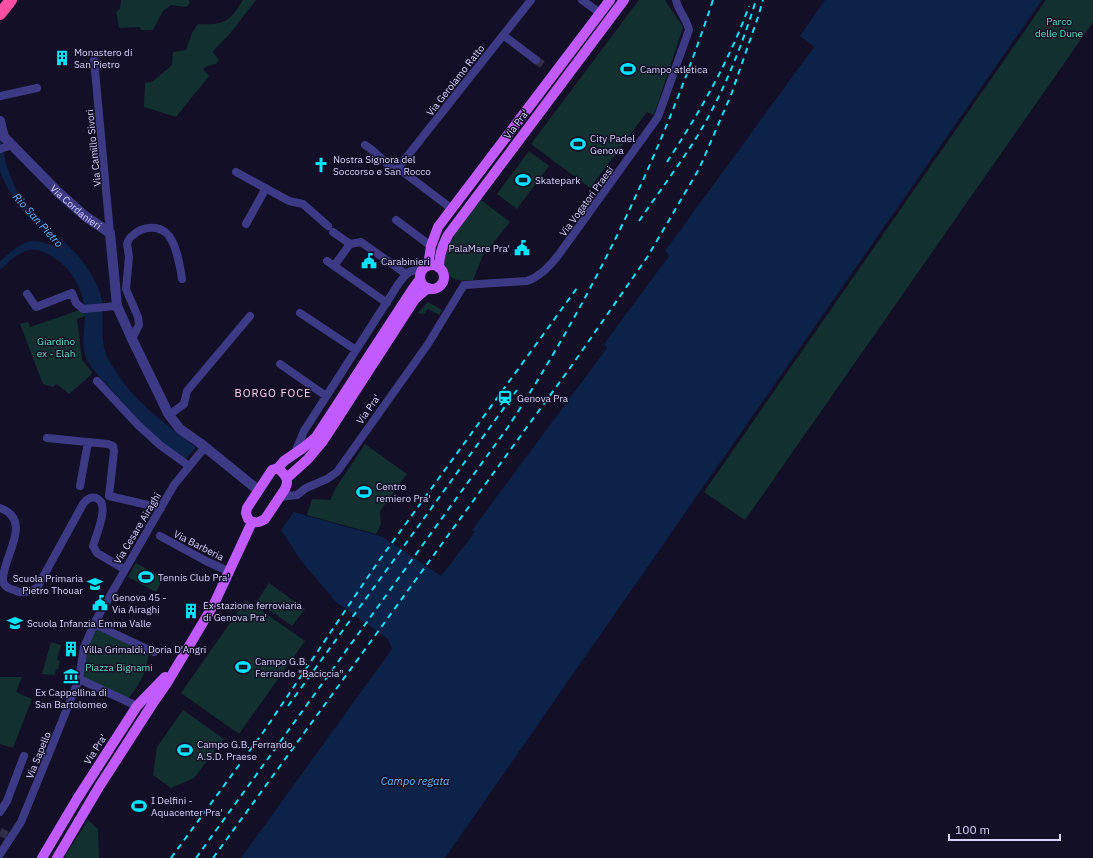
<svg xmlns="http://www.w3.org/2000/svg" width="1093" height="858" font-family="'IBM Plex Sans',sans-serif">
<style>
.green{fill:#12302f}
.water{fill:#0c2248}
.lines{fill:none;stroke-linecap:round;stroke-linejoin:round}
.minor-tunnel{stroke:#312d47;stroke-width:8;stroke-dasharray:8 4;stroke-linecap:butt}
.minor{stroke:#3d3a85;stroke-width:8}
.tertiary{stroke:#3d3a85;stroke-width:10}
.primary{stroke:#c25bff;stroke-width:10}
.motorway{stroke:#ff4fa3;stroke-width:12}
.rail{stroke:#00e5ff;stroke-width:2;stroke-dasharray:6 5;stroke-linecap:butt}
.labels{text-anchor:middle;stroke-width:3;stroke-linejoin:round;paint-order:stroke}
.park-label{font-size:10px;fill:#5fe0c0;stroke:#130f26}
.poi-label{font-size:10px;fill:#d9d4ff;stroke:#130f26;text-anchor:start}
.street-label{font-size:10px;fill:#d9d4ff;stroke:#130f26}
.water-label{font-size:11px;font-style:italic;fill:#62b6ff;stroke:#130f26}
.neighbourhood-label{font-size:11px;letter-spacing:1px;fill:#ffd6f0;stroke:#130f26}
</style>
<rect width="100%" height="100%" fill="#130f26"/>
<!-- green -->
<path class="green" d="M121,0H189L190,3L186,7L171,5L163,11L153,30H141L140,27L119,28L116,12L120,9Z
M243,0H256C246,12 238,24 228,36C223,41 217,46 213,52L219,60L216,64L207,66L203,69L209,76L176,117L144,107L145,83L152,82L172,65L173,52L186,50L192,33L198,24C224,25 229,23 243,0Z
M639,0H665L683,27L654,115L647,112L590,188L531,144Z
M1046,0H1093V22L745,520L704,492Z
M529,151L549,166L517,209L497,194Z
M481,200L510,222L483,255L473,280C462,281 451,282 447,270C445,265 444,260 445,255C448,240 471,213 481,200Z
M428,302L442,310L439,315L428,309L424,314L418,313Z
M77,311H85V316L77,319L82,360L92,372L90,376L69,394L57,384L53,387L43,384L20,324L28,322L30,327Z
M365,444L407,474L380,511L381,524L376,534L307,515L312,499L330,500L337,486Z
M136,563L163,578L156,592L128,577Z
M269,583L305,609L292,626L257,601Z
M246,600L305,641L239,734L181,693Z
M96,629L149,654C145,675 141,682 128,699L83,677L86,647Z
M51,642L61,645L57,660L60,661L58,669H56L55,675L42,674Z
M0,677H22L16,692L32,699L13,748L0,744Z
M183,710L224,739L194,778L171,788L153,775L157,747Z
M88,820L98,829L99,858H64Z"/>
<!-- water -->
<path class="water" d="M825,0H1042L445,858H241L392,649L388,639L336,602L302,562L281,530L294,512L383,537L441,576L475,532L472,530L607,348L604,344L669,256L665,251L814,47L800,36Z
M0,137L7,167L19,197L79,257C88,268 101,288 102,302C104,319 100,338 106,354C107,359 112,365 115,370C135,403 166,424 196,447L186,459C177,452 167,446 159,439C141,424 126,405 110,388C102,379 93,371 87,360C81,347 84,332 85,318C86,292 72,268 50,255C28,242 16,255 0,270V261C9,254 21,241 33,241C40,241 46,244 53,245L55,243L34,224L15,202L2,177L0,171Z"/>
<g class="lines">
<!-- minor-tunnel -->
<path class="minor-tunnel" d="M536,60L546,67
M0,832L7,835"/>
<!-- minor -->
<path class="minor" d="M582,0L600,13
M503,35L536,60
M94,60L110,233
M0,96L37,88
M365,145L371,149L394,170L398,168L531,0
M0,149L12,145
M398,168L452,209
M236,172L289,201L303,204L328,226
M396,220L431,246
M246,224L266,188
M333,232L350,244
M327,261L387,303
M334,266L350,244L361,242L406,274
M27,294L36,307L72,293L76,303L83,309L117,306
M300,313L356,350
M132,339L139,325L138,317L126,289L129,257L127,244C128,241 130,237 132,236C142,226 160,224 169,236C177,247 180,266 182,279
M280,364L326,396
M97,381L138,425L160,445L189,466
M169,415L184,404L187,391L250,316
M47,438L108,444L113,446L114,451L109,496L161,508
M294,455L304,431L399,283C407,273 409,269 423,270L424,268
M80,486L88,442
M280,497L297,495L306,488L327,479L337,472L428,344L464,285L527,281C541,276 548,267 557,257L658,117L689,30C687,19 678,11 676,0
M0,508C31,519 8,550 4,572C3,576 2,580 4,584C6,587 10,589 14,590C21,594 31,592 37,588L83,504C86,500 90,496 96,498C111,503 96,535 93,546L97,553L124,569
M160,536L206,561L230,572
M94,624L154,652
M79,679L137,706
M0,812L7,801L24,756
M0,854L21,822L50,751L79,679L84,647L96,620L174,485L205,447"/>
<!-- tertiary -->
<path class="tertiary" id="s1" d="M0,121L4,137L58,192L85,216L110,233L117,306L132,339L169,415L180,429L200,443L258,490"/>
<!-- primary -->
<path class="primary" d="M420 277a12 12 0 1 1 24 0a12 12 0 1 1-24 0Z
M428,266L431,246L438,227L610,0
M439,268C439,256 442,246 448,235L624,0
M278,468C285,475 290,479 285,489L265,519C259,523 254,524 248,519L246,513L247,508L272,470L278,468L284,461L303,448L316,437L412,290L420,279
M287,478L308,459L323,441L415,299L428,288
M42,858L77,799L137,706L165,677
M57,858L99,787L155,700L167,683L214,604L252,522"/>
<!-- motorway -->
<path class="motorway" d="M0,14L11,0"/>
<!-- rail -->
<path class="rail" d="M667,162C699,113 729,62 749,6
M639,221C657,195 676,169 693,143C721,99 741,49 756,0
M288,706L517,390
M171,858L264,731L378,562L577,288
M196,858L508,427C595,294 663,151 713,0
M213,858L570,368L648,256L699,169L731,95L758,17L763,0"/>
</g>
<!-- icons -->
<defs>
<symbol id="building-bare" viewBox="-9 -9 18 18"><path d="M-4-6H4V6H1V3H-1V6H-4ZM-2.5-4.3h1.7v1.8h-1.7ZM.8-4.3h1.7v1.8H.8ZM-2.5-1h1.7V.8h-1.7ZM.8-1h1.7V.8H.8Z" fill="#00e5ff" stroke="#130f26" stroke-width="2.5" paint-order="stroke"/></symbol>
<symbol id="stadium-bare" viewBox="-9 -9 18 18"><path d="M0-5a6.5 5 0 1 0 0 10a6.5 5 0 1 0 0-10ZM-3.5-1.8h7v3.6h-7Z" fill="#00e5ff" stroke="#130f26" stroke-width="2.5" paint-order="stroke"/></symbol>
<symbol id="church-bare" viewBox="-9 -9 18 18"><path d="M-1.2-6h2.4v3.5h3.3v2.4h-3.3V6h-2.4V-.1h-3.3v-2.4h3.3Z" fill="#00e5ff" stroke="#130f26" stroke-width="2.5" paint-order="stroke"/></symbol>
<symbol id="civic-bare" viewBox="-9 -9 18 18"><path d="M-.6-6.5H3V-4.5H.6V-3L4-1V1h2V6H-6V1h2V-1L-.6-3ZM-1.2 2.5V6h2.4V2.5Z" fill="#00e5ff" stroke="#130f26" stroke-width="2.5" paint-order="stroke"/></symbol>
<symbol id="station-bare" viewBox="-9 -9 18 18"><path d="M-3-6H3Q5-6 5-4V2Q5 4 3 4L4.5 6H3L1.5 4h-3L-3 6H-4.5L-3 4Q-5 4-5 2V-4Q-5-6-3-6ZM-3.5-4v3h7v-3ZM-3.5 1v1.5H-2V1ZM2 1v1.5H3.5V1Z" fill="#00e5ff" stroke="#130f26" stroke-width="2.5" paint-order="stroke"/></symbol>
<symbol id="school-bare" viewBox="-9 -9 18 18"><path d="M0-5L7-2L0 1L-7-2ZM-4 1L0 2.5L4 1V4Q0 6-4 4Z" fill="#00e5ff" stroke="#130f26" stroke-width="2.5" paint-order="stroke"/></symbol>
<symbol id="museum-bare" viewBox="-9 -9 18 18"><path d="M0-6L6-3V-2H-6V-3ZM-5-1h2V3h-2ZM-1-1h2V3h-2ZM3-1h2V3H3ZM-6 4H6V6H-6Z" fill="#00e5ff" stroke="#130f26" stroke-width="2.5" paint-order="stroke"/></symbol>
</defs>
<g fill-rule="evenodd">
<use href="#building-bare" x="51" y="47" width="22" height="22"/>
<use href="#stadium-bare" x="617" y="58" width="22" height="22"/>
<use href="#stadium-bare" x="567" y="133" width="22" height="22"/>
<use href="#church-bare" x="310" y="154" width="22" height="22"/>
<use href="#stadium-bare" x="512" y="169" width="22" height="22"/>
<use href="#civic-bare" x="511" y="237" width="22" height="22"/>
<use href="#civic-bare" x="358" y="250" width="22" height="22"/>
<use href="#station-bare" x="494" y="387" width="22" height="22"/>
<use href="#stadium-bare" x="353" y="481" width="22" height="22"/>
<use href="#stadium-bare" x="135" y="566" width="22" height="22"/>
<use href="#school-bare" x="84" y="573" width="22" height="22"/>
<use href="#civic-bare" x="89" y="592" width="22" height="22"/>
<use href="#building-bare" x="180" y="600" width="22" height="22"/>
<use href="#school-bare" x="4" y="612" width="22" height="22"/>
<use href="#building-bare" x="60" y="638" width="22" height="22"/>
<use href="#stadium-bare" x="232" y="656" width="22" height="22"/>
<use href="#museum-bare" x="60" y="665" width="22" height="22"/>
<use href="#stadium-bare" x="174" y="739" width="22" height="22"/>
<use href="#stadium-bare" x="128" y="795" width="22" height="22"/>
</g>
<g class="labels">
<!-- park labels -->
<g class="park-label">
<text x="1059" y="25">Parco<tspan x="1059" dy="12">delle Dune</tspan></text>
<text x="56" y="345">Giardino<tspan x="56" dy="12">ex - Elah</tspan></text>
<text x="119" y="671">Piazza Bignami</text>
</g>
<!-- poi labels -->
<g class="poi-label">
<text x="74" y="56">Monastero di<tspan x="74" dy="12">San Pietro</tspan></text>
<text x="640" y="73">Campo atletica</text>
<text x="590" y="142">City Padel<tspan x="590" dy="12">Genova</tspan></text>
<text x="333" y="163">Nostra Signora del<tspan x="333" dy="12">Soccorso e San Rocco</tspan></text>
<text x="535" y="184">Skatepark</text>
<text x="510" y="252" text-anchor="end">PalaMare Pra'</text>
<text x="381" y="265">Carabinieri</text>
<text x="517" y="402">Genova Pra</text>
<text x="376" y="490">Centro<tspan x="376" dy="12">remiero Pra'</tspan></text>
<text x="158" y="581">Tennis Club Pra'</text>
<text x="83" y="582" text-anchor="end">Scuola Primaria<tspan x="83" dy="12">Pietro Thouar</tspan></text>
<text x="112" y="601">Genova 45 -<tspan x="112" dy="12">Via Airaghi</tspan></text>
<text x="203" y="609">Ex stazione ferroviaria<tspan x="203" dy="12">di Genova Pra'</tspan></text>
<text x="27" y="627">Scuola Infanzia Emma Valle</text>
<text x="83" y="653">Villa Grimaldi, Doria D'Angri</text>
<text x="255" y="665">Campo G.B.<tspan x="255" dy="12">Ferrando "Baciccia"</tspan></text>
<text x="71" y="696" text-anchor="middle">Ex Cappellina di<tspan x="71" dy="12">San Bartolomeo</tspan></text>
<text x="197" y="748">Campo G.B. Ferrando<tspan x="197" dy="12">A.S.D. Praese</tspan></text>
<text x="151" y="804">I Delfini -<tspan x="151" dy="12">Aquacenter Pra'</tspan></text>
</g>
<!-- street labels -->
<g class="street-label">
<text transform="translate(455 80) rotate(-52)" y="4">Via Gerolamo Ratto</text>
<text transform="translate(516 124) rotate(-53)" y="4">Via Pra'</text>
<text transform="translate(93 148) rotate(-96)" y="4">Via Camillo Sivori</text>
<text transform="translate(586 201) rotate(-54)" y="4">Via Vogatori Praesi</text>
<text dy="4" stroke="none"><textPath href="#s1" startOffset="117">Via Cordanieri</textPath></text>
<text transform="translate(368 409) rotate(-55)" y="4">Via Pra'</text>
<text transform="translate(137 528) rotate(-59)" y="4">Via Cesare Airaghi</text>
<text transform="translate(199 545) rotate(27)" y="4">Via Barberia</text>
<text transform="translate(95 749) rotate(-57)" y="4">Via Pra'</text>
<text transform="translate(38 755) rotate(-68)" y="4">Via Sapello</text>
</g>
<!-- water labels -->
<g class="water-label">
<text transform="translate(38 220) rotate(48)" y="4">Rio San Pietro</text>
<text x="415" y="785">Campo regata</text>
</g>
<!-- neighbourhood labels -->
<g class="neighbourhood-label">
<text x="273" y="397">BORGO FOCE</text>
</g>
</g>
<!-- scale -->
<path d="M949 834v6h111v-6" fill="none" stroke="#d9d4ff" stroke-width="2"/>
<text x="955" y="834" font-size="12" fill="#d9d4ff" stroke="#130f26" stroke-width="3" paint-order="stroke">100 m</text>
</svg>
